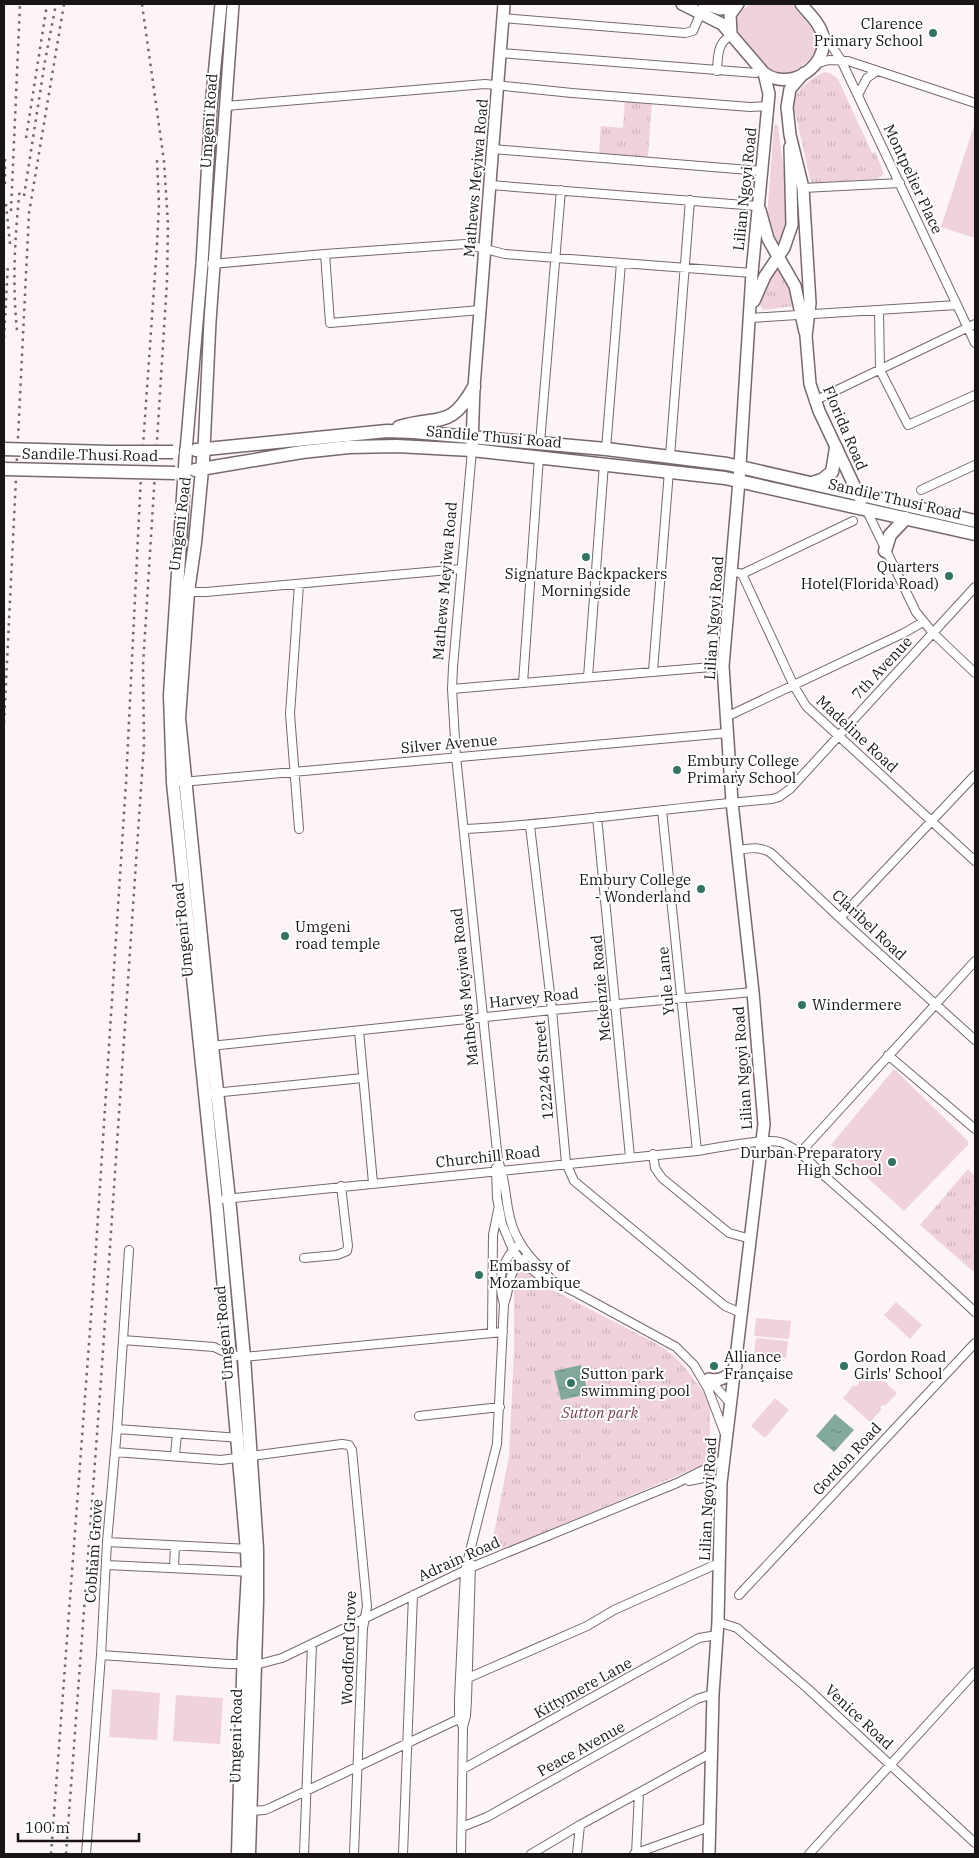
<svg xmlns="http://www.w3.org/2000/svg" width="979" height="1858" font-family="'IBM Plex Serif',serif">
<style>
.grass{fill:#efd2db}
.park{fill:url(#park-tufts)}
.water{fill:url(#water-ripples)}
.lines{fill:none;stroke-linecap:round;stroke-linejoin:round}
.street-casing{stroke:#76696d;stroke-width:10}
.secondary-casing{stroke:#76696d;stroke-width:14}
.primary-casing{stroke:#76696d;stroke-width:15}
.street{stroke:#fff;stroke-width:8}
.secondary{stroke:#fff;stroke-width:11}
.primary{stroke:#fff;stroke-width:12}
.rail{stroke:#70696b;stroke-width:2.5;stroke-dasharray:2.5 5;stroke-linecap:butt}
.primary-bridge-casing{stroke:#76696d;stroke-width:15;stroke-linecap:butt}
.primary-bridge{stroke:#fff;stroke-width:12}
.poi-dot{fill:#337363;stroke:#fff;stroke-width:2}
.labels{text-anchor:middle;stroke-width:4;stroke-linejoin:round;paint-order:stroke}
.poi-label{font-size:15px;fill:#191415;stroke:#fff;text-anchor:start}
.street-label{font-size:15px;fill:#191415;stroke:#fff}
.park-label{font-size:15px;font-style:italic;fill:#764356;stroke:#fff}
</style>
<defs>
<pattern id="park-tufts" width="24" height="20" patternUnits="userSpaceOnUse" patternTransform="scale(1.25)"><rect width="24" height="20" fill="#efd2db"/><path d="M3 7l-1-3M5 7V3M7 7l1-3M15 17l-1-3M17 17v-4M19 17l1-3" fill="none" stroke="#ccb3bb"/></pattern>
<pattern id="water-ripples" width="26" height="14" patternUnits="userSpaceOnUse" patternTransform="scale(1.25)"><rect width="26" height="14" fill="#83a99d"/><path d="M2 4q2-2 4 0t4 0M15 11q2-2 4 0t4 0" fill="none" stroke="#6a887f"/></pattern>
</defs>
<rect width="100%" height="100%" fill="#fdf4f7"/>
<!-- grass -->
<path class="grass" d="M750,4H792L817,35L819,49L813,58L787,76L771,72L739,33L736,22L737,17L741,11Z
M776,124L778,126L789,211L786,232L778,247L772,238L767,216L774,126Z
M974,126H975V238L941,227Z
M894,1069L968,1141V1145L904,1211L831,1145Z
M896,1302L922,1325L910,1339L884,1315Z
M756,1318L791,1321L789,1339L754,1336Z
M756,1338L788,1341L786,1358L754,1354Z
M869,1369L897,1393L885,1406L883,1404L880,1408L882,1409L870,1422L843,1398L854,1385L856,1387L859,1383L858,1382Z
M775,1398L789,1410L765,1438L751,1426Z
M112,1689L160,1693L157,1740L109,1737Z
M176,1695L223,1698L220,1744L173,1741Z"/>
<!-- park -->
<path class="park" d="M825,72L830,73L838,79L872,153L875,152L884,174L877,179L812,183L810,179L793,103C797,89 812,77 825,72Z
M625,100L652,102L648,157L599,153L601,126L623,128Z
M777,264L791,288L793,306L763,310L760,305L763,293Z
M968,1169L975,1176V1273L920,1225Z
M518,1271L530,1273L547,1287L657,1344L674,1356L683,1365L704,1393L710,1408V1456L705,1464L508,1548C501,1549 496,1550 492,1544L509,1456L514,1351V1279Z"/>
<!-- water -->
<path class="water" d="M581,1365L588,1394L561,1400L554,1371Z
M835,1414L854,1430L834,1452L816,1436Z"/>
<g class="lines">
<defs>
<path id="street" d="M503,18L685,33L693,31L702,10
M823,33L841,60L975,343
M500,53L756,73L762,70
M815,64L829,60L848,61L975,103
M717,71C718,56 717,42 732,35
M858,95L867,78L877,71
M226,106L485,84L572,93L750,107L768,106
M493,149L761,171
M490,185L757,206
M803,188L900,183
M325,254L330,323L480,310
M212,264L325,254L465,244L505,254L752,273
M879,310L880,370L908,425L975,395
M750,318L957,305
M814,401L975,324
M540,443L561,190
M606,449L621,263
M472,450L453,667L452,689L456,756L498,1161C508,1183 504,1210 515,1233C520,1244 527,1254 535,1262C541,1268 547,1273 551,1280
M670,456L690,200
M921,490L975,465
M866,509L916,612L933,633L975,673
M739,573L742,574L853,521
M742,574L794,686L806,706L975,861
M299,584L290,714L299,829
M186,592H206L460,569
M653,671L669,471
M588,677L604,464
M523,683L539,457
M452,689L723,666
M726,717L904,633L923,622
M182,782L727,733
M662,810L697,1151
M597,817L630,1157
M530,826L552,1010L566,1163L574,1181L725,1306L741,1313
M465,829C568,824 670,807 772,799L779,797L790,789L975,587
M737,850C750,848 760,846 771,853L840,918L975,1040
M840,918L975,775
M359,1031L373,1183
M210,1046L552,1010L753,992
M888,1055L975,1129
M213,1093L363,1078
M800,1153L975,961
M653,1154L655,1168L662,1178L729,1233L751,1239
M496,1168L497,1198L502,1224L513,1250L521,1261L544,1279L551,1280L577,1293L676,1347L694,1365L708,1389L725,1434
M225,1199L697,1151C716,1148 764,1138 780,1142C800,1148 813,1167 828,1179C878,1223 927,1267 975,1312
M304,1258L337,1255L347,1251L348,1246L341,1186
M504,1304C512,1283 505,1275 525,1258
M492,1332L493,1235L498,1210
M123,1340L214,1347L231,1355L244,1357L503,1332
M708,1378L730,1403
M419,1416L500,1407
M117,1429L240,1438
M115,1452L221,1460L342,1444L349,1445L352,1450L367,1606L363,1628L354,1854
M175,1455L177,1434
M689,1481L703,1478L721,1483
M107,1542L250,1549
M107,1565L252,1572
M174,1568L175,1546
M739,1595L975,1343
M718,1622L737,1628L807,1688L975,1843
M101,1655L229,1664H259L282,1658L472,1567L677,1483L723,1460
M468,1678L587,1626L614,1610L719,1563
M463,1727L459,1718V1699L465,1571L497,1444L504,1304C497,1280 500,1260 520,1244
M463,1769L699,1638L717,1635
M251,1811L265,1810L272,1807L463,1717
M462,1827L487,1817L697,1699L713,1694
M86,1854L101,1655L107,1542L117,1429L129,1250
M304,1854L312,1644
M403,1854L413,1595
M461,1854L463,1727L466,1716L467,1700L471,1564
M531,1854L580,1825L713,1752
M577,1854L580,1825
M634,1854L709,1827
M636,1854L639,1793
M809,1854L975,1672"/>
<path id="secondary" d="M682,4L722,24L764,73C789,92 828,67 823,37C821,24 809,14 801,4
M704,4L720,9L735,7
M731,33L730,15L738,4
M804,73L790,89L787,107L790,135L803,188L810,303L806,336L810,384L819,411L861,500
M760,210L768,239L795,286L805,332
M754,301L765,276L784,248L792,225L790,147
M472,446L474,387L504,4
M204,449L210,321L233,4
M186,451L202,264L211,107L221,4
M709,1379C722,1382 728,1376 736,1366
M709,1854L713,1694L718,1622L721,1483L764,1124L753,992L732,802L723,666L739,481L752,273L769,94L764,73"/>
<path id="primary" d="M399,427C440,415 450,430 474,387
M204,449L195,543L188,592L179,718L212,1046L230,1208L244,1357L257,1549V1602L249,1854
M196,450L387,431L413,432L606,449L727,464L975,521
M186,451L170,695L173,783L217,1210L247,1550L248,1573L244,1644L238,1854
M195,470L302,452L349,447L397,446L472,450L725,478L975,534
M812,483L822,480L832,472L836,448
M885,551L890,535L906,518"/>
</defs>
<!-- street casing -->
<use href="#street" class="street-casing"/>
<!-- secondary casing -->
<use href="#secondary" class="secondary-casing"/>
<!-- primary casing -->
<use href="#primary" class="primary-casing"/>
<!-- street -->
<use href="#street" class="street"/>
<!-- secondary -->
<use href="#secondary" class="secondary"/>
<!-- primary -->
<use href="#primary" class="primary"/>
<!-- rail -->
<path class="rail" d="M26,138L47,4
M5,159V184
M24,196L45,61L56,4
M6,204L10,244
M11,211L20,4
M17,330C12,283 15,234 20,188
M4,338L8,263
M4,723L29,213L64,4
M51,1854L95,1263L126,783L141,475L157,245L159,204L157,160
M66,1854L101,1380L144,744L143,665L167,281L168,224L164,161L142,4"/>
<defs>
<path id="primary-bridge" d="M4,449L109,452H173
M4,469L175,473"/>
</defs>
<!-- primary-bridge casing -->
<use href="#primary-bridge" class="primary-bridge-casing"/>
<!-- primary-bridge -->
<use href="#primary-bridge" class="primary-bridge"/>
</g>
<!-- markers -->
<g class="poi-dot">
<circle cx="933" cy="33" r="5"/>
<circle cx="586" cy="557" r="5"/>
<circle cx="949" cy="576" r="5"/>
<circle cx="677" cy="770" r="5"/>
<circle cx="701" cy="889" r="5"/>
<circle cx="285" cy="936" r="5"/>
<circle cx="802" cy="1005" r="5"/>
<circle cx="892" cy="1162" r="5"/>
<circle cx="479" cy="1275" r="5"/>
<circle cx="714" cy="1366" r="5"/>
<circle cx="844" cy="1366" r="5"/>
<circle cx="571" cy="1383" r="5"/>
</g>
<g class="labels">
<!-- poi labels -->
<g class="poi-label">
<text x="923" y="29" text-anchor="end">Clarence<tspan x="923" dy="17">Primary School</tspan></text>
<text x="939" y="572" text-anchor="end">Quarters<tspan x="939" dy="17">Hotel(Florida Road)</tspan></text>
<text x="586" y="579" text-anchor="middle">Signature Backpackers<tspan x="586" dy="17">Morningside</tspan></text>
<text x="687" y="766">Embury College<tspan x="687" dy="17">Primary School</tspan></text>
<text x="691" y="885" text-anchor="end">Embury College<tspan x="691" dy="17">- Wonderland</tspan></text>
<text x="295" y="932">Umgeni<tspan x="295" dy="17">road temple</tspan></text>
<text x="812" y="1010">Windermere</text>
<text x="882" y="1158" text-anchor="end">Durban Preparatory<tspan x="882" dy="17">High School</tspan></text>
<text x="489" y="1271">Embassy of<tspan x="489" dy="17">Mozambique</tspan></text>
<text x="724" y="1362">Alliance<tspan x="724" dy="17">Française</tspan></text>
<text x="854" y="1362">Gordon Road<tspan x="854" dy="17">Girls' School</tspan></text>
<text x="581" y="1379">Sutton park<tspan x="581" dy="17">swimming pool</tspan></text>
</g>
<!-- street labels -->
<g class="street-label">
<text transform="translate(209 121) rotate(-86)" y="5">Umgeni Road</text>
<text transform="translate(476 178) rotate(-85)" y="5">Mathews Meyiwa Road</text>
<text transform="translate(913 179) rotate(65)" y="5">Montpelier Place</text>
<text transform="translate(745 189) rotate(-84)" y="5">Lilian Ngoyi Road</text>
<text transform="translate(845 428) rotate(67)" y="5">Florida Road</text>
<text transform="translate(494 437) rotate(5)" y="5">Sandile Thusi Road</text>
<text transform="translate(90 455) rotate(1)" y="5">Sandile Thusi Road</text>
<text transform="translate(895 499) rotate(13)" y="5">Sandile Thusi Road</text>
<text transform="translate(180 524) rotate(-83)" y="5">Umgeni Road</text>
<text transform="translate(445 581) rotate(-85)" y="5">Mathews Meyiwa Road</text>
<text transform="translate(714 618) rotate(-86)" y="5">Lilian Ngoyi Road</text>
<text transform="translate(882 668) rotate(-47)" y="5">7th Avenue</text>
<text transform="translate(857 734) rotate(43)" y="5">Madeline Road</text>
<text transform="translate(449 744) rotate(-5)" y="5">Silver Avenue</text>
<text transform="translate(869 925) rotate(43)" y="5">Claribel Road</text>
<text transform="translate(183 930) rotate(-96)" y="5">Umgeni Road</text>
<text transform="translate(666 981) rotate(-95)" y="5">Yule Lane</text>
<text transform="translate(465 987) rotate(-96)" y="5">Mathews Meyiwa Road</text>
<text transform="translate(601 988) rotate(-95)" y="5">Mckenzie Road</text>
<text transform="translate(534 998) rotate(-6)" y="5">Harvey Road</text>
<text transform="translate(743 1068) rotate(-94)" y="5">Lilian Ngoyi Road</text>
<text transform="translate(544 1070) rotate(-95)" y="5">122246 Street</text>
<text transform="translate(488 1157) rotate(-6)" y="5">Churchill Road</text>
<text transform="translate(224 1333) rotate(-95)" y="5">Umgeni Road</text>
<text transform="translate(847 1459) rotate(-47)" y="5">Gordon Road</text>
<text transform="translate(708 1499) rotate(-87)" y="5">Lilian Ngoyi Road</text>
<text transform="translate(94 1551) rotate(-86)" y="5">Cobham Grove</text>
<text transform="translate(459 1559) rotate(-24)" y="5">Adrain Road</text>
<text transform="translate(349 1648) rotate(-88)" y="5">Woodford Grove</text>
<text transform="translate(583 1688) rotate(-29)" y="5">Kittymere Lane</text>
<text transform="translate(859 1717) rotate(43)" y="5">Venice Road</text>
<text transform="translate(236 1736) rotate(-89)" y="5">Umgeni Road</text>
<text transform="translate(581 1749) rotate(-29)" y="5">Peace Avenue</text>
</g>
<!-- park labels -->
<g class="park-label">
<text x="600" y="1418">Sutton park</text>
</g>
</g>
<!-- border -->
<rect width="979" height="1858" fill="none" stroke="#191415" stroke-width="10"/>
<!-- scale -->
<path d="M18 1833v8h121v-8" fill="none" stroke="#191415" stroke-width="2.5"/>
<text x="25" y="1833" font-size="15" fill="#191415" stroke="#ffffff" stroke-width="4" paint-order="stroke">100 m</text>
</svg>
